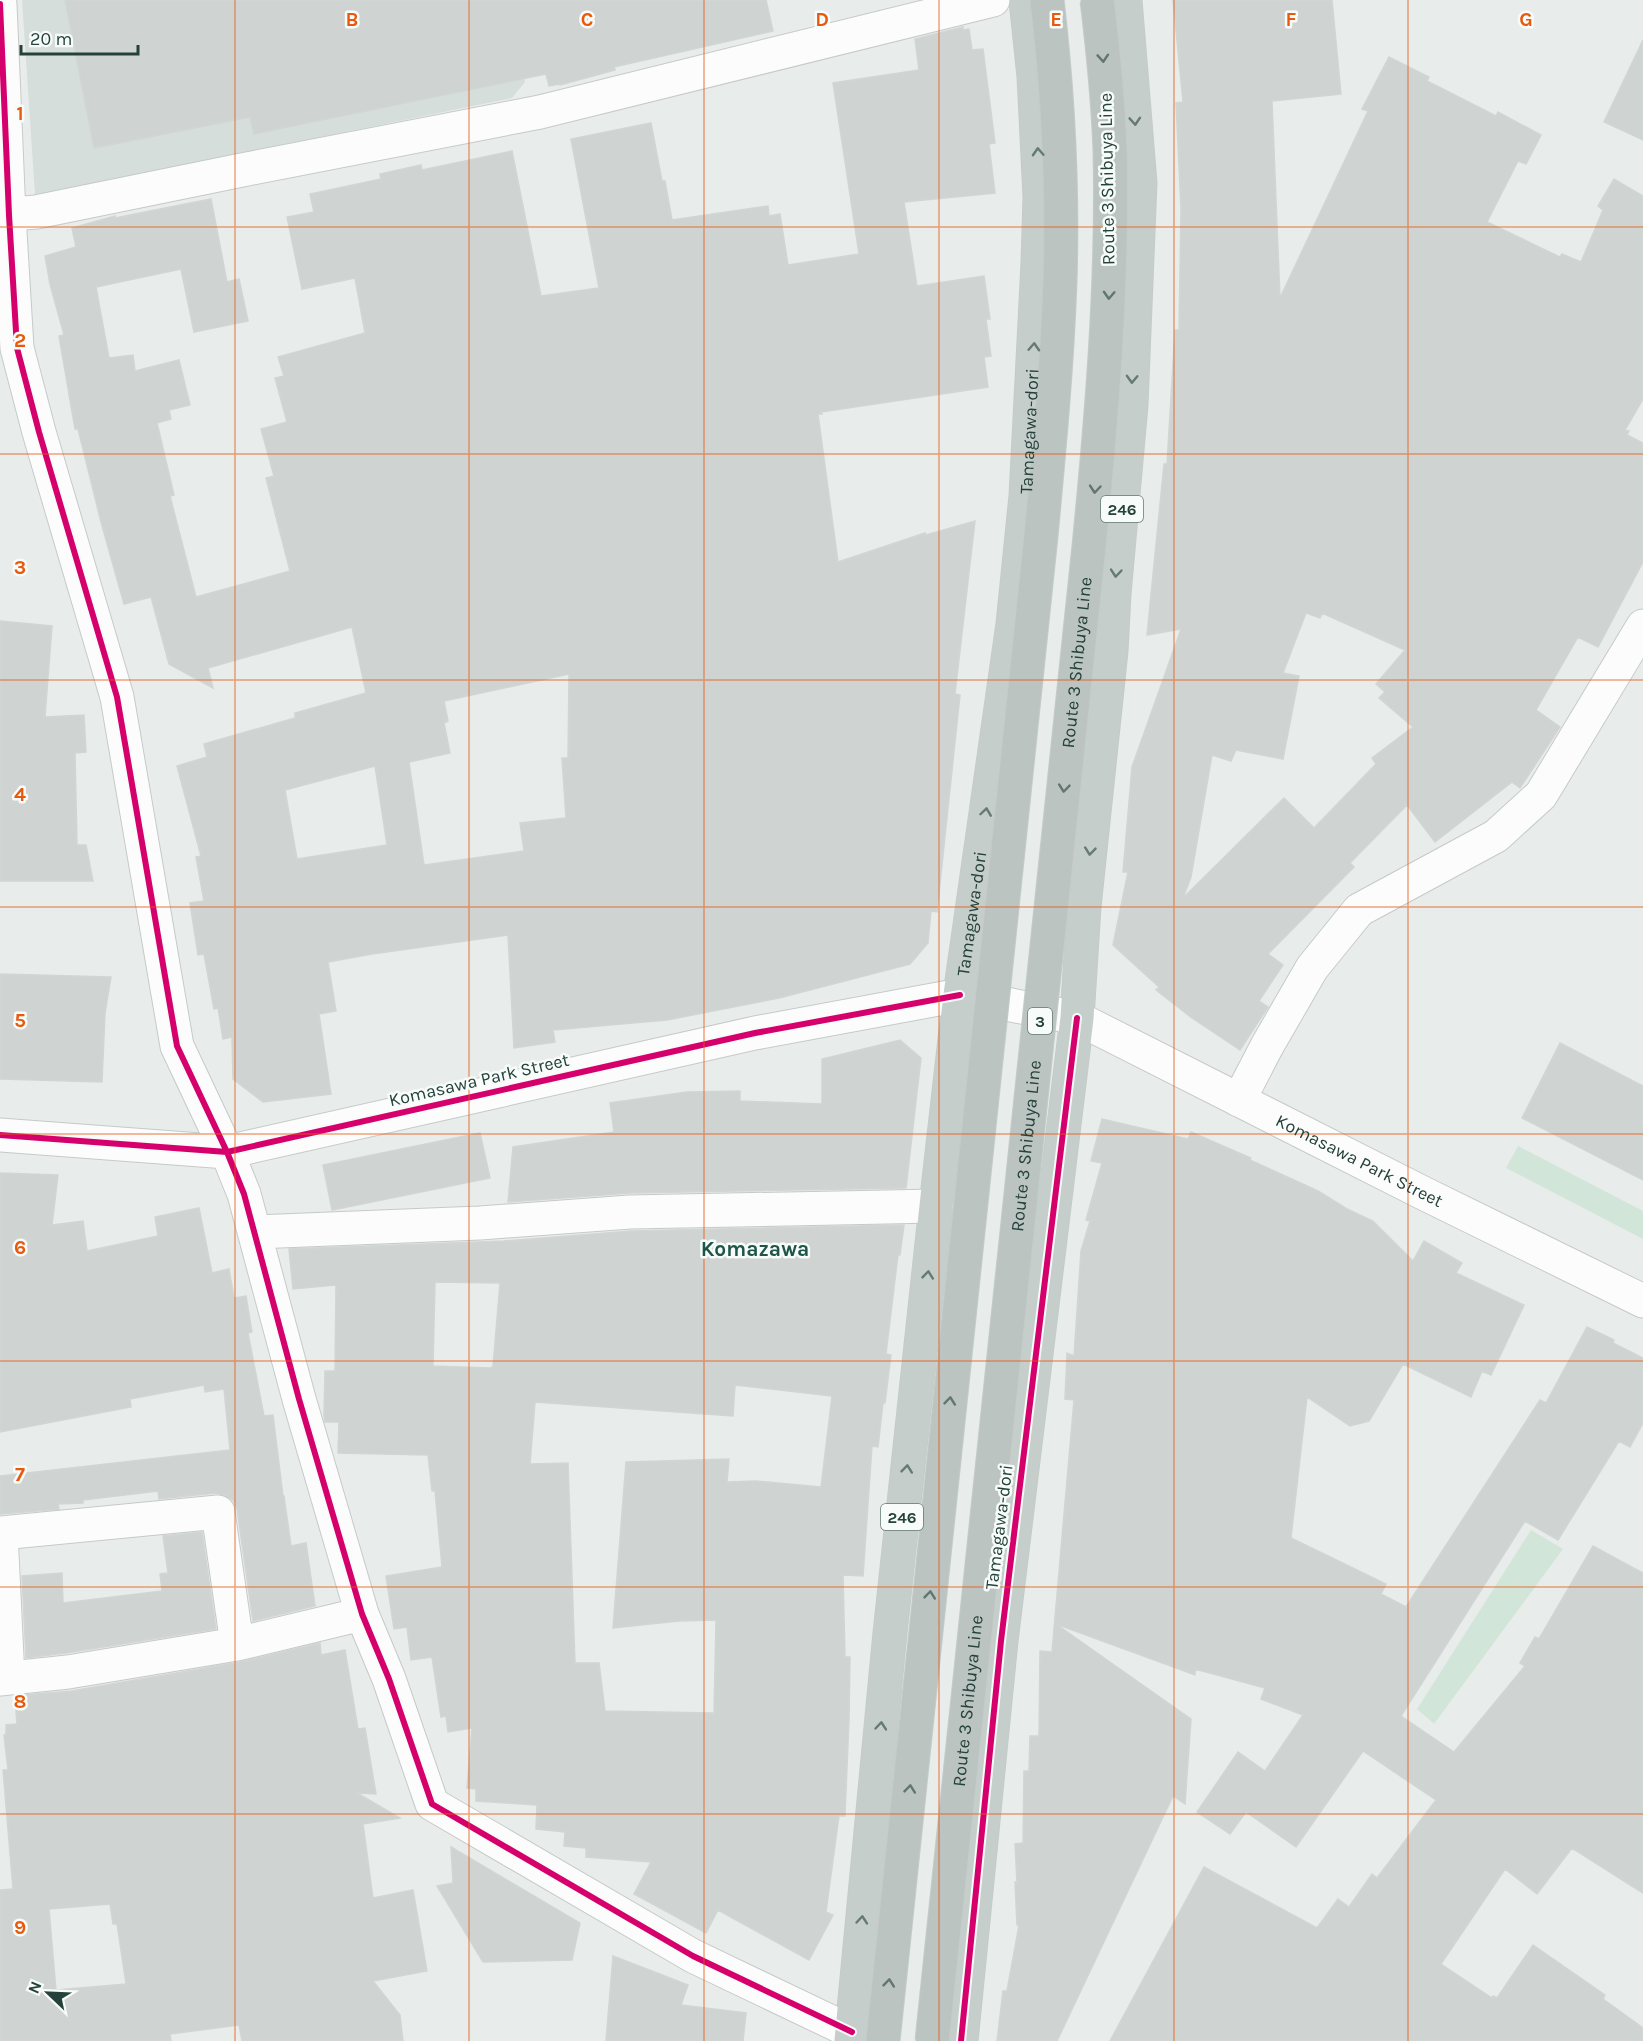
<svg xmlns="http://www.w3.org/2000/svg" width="1643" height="2041" font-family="Karla,sans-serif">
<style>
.built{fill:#d6dedb}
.green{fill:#d1e6d8}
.building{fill:#cfd4d2;stroke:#d1d6d4;stroke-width:1.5;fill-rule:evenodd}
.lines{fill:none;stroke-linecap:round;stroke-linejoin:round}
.minor-casing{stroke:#c5cac8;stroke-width:35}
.tertiary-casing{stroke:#c5cac8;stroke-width:35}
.trunk-casing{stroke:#c3ccc9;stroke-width:35}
.minor{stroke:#fcfcfc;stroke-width:33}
.tertiary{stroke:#fcfcfc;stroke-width:33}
.trunk{stroke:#c6cecc;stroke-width:33}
.motorway-bridge-casing{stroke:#c3ccc9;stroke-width:35;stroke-linecap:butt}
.motorway-bridge{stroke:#bcc4c2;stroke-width:33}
.cycleway-casing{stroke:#f7fbf9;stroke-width:10}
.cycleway{stroke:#d6006c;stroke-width:6}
.oneway{stroke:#617670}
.oneway2{stroke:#657a74}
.grid{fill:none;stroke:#e8590c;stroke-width:1.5;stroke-opacity:0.55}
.labels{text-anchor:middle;stroke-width:5;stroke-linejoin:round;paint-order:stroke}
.shield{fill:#f7fbf9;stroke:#637a73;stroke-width:1.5}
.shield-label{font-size:16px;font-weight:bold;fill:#24423a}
.street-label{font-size:18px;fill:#24423a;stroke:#f7fbf9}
.quarter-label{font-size:21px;font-weight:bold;fill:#1f5548;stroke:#f7fbf9}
.grid-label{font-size:20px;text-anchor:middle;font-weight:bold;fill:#e8590c;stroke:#f7fbf9;stroke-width:5;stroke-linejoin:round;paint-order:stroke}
</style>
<rect width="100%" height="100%" fill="#e8edeb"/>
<!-- built -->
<path class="built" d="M22,0H507L525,82L512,98L35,195Z"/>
<!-- green -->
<path class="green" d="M1518,1146L1643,1211V1239L1506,1168Z
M1531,1530L1563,1549L1434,1724L1417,1709Z"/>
<!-- building -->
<path class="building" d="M65,0H766L773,31L614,67L615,70L560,85V84L549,86L546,74L254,134L250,117L94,148Z
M1173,0H1332L1341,94L1272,101L1280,298L1368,111L1362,109L1389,57L1429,77L1427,81L1496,116L1498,112L1541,135L1526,164L1518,161L1487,222L1560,257L1562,254L1581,262L1603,210L1598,206L1614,179L1643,196V399L1625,430L1629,431L1627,435L1643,443V562L1598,647L1578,637L1536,710L1560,727L1520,788L1512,782L1435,842L1407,805L1350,863L1354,867L1268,954L1283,965L1259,1001L1268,1007L1240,1050L1192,1018L1156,990L1159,987L1113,945L1128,872H1123L1132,767L1181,629L1147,635L1164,464H1167L1175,330H1179L1181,209L1176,103L1183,102ZM1306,613L1320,618L1322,613L1405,650L1376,684L1385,692L1379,698L1413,727L1372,758L1376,764L1314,828L1284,798L1183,898L1191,877L1212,755L1231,761L1236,750L1283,759L1299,676L1283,673Z
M963,27V30L969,29L972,50L983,49L995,143L989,144L995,193L904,202L917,286L984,276L990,319H986L991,356L984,357L988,387L821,412L822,414H818L838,562L925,533L926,535L975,521L955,694L960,695L937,912L931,911L928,943L910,964L779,998L667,1020L553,1030L555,1042L514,1048L508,935L372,954L328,962L336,1011L319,1014L331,1094L263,1102L233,1079L232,1037L223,1039L218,1008L214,1009L204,954L198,955L190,903L204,901L196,857L201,856L177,766L207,757L204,744L295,718V713L366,693L352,627L208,668L213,688L169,664L151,597L124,604L101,522L78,429H75L59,336L64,335L50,284L45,256L76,247L72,228L115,216V218L211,199L227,282L239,279L248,321L194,332L181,269L96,287L109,358L133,355L135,371L179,360L190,405L169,410L171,419L157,423L174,495L170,496L196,597L290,571L266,478L274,476L261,429L287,422L275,378L284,376L278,357L365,333L355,278L302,289L287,217L314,212L310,194L381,179L380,174L421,165L422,170L512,151L541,296L599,288L571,139L651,123L662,181H665L672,220L768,206L769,216L780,214L788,265L859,254L833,83L919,70L915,39ZM569,674L568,758H562L566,818L520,823L524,851L424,865L409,762L450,753L444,723L448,721L444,701ZM375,766L387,845L297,859L285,790Z
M1643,40V140L1604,122Z
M0,621L52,626L45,717L84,715L86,752L75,753L77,845H86L93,881H0Z
M0,974L111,977L105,1013L102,1082L0,1079Z
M900,1040L921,1058L906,1188L630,1193L508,1202L513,1147L614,1132L610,1103L687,1092L740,1091V1101L822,1104V1059Z
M1560,1043L1643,1086V1180L1522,1118Z
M1102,1119L1188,1139L1191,1132L1251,1158L1250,1160L1318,1191L1347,1209L1373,1221L1413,1261L1424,1241L1462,1263L1456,1273L1524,1305L1491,1375L1482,1371L1471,1397L1403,1364L1369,1421L1350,1426L1307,1397L1291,1538L1386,1584L1381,1594L1406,1607L1540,1400L1546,1403L1587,1327L1614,1340L1613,1343L1643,1358V1423L1630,1447L1619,1441L1558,1540L1525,1521L1401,1716L1454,1752L1525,1666L1520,1663L1535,1637L1539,1639L1593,1546L1643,1573V1893L1572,1848L1537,1894L1505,1869L1441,1964L1492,1998L1493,1996L1497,1998L1533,1945L1605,1995L1603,1999L1643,2028V2041H1110L1204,1867L1317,1928L1338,1899L1349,1907L1372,1874L1377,1878L1436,1800L1363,1751L1296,1847L1246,1812L1230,1834L1197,1812L1238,1752L1265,1771L1303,1715L1261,1699L1265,1688L1195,1669V1675L1056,1624L1191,1719L1185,1804L1173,1796L1057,2041H997L1003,1991H1007L1019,1925H1017L1015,1882H1017L1015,1844L1023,1843L1024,1771H1029L1030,1736H1039L1040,1651L1052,1652L1074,1400L1065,1399L1067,1353L1074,1356L1081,1251L1090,1221L1086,1220L1102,1163L1091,1161Z
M480,1133L490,1178L332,1210L323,1165Z
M0,1173L58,1175L52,1225L83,1221L87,1251L158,1236L155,1217L199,1208L212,1273L229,1269L234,1298L246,1296L252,1332L248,1333L264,1416L273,1415L283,1496H284L291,1546L306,1543L315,1606L253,1621L237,1509L233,1500L225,1495L216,1493L159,1499L158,1491L83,1500V1503L58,1504L59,1509L0,1514V1476L230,1450L224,1389L205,1392L204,1385L130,1399L131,1407L0,1432Z
M904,1225L900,1255H898L886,1354L891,1355L885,1403H883L878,1447L872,1446L863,1576L843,1575L845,1657H850L849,1719L845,1816H839L826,1912L833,1915L809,1960L718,1910L706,1933L634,1894L651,1862L586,1857V1848L564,1846L565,1832L536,1829L537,1805L476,1801V1789L467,1788L472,1728L448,1732L446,1716L441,1717L432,1657L411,1660L407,1627L394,1629L386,1576L442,1567L435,1491H432L428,1455L338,1453L339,1422H325L324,1416L325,1371H335L336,1285L293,1289L289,1249L504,1241L631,1231ZM435,1282L500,1283L493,1366L491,1368L433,1366ZM735,1385L832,1396L821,1487L756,1481L727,1482L729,1459L626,1462L613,1628L679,1621L716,1620L714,1713L605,1711L599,1663H575L568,1463L530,1464L535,1402L733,1416Z
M202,1532L216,1629L66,1653L26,1658L22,1576L62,1573L63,1603L162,1591L160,1574L168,1573L163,1536Z
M320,1643L321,1655L345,1650L358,1729L365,1728L376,1794L357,1793L400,1818L363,1824L373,1898L413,1890L427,1971L373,1981L400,2015L403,2041H242L239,2025L170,2034L171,2041H0V1890L13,1889L3,1770H8L4,1735H6V1725L17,1724L15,1699L24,1698V1695L71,1691L240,1662ZM110,1904L113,1924H117L126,1984L56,1990L49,1909Z
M451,1847L580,1923L572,1960L483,1962L437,1886L453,1883Z
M613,1956L688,1985L681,2005L746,2013L743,2041H606Z"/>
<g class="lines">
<defs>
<path id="minor" d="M0,4L9,215L17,348L39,432L117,697L177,1046L227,1152L244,1194L299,1399L362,1614L389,1679L432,1804L693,1956L852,2032
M0,215L36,212L242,170L540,112L993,0
M255,1232L480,1223L630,1212L936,1206
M8,1678L1,1533L218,1512L237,1644
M0,1679L68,1672L237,1644L362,1614"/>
<g id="tertiary">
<path d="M1239,1100L1267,1046L1312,968L1359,910L1496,836L1541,795L1643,626"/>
<path id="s1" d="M0,1135L227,1152L755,1033L960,995L1077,1018L1423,1193L1643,1301"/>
</g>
<g id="trunk">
<path id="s2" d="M851,2041L890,1633L936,1206L960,995L1013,624L1026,496L1038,263L1040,197L1034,77L1026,0"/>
<path d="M961,2041L1001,1641L1077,1018L1084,907L1111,651L1114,594L1131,405L1140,183L1125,0"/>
</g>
</defs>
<!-- minor casing -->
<use href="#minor" class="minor-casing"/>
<!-- tertiary casing -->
<use href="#tertiary" class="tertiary-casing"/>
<!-- trunk casing -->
<use href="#trunk" class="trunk-casing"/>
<!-- minor -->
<use href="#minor" class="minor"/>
<!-- tertiary -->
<use href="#tertiary" class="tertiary"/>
<!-- trunk -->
<use href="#trunk" class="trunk"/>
<defs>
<g id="motorway-bridge">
<path d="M883,2041L1041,536C1049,451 1057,367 1060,282C1063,188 1058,93 1047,0"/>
<path id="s3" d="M932,2041L1089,546C1102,414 1113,282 1110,150C1108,100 1103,49 1097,0"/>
</g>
</defs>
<!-- motorway-bridge casing -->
<use href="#motorway-bridge" class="motorway-bridge-casing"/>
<!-- motorway-bridge -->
<use href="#motorway-bridge" class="motorway-bridge"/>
<defs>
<path id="cycleway" d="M0,4L9,215L17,348L39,432L117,697L177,1046L227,1152L244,1194L299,1399L362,1614L389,1679L432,1804L693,1956L852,2032
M0,1135L227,1152L755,1033L960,995
M961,2041L1001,1641L1077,1018"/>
</defs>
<!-- cycleway casing -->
<use href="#cycleway" class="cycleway-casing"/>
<!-- cycleway -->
<use href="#cycleway" class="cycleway"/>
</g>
<!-- one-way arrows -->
<defs><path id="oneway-chevron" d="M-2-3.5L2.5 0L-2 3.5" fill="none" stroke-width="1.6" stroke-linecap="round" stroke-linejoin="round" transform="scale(1.5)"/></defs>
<g class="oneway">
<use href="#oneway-chevron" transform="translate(1103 58) rotate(86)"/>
<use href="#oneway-chevron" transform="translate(1109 295) rotate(93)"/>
<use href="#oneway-chevron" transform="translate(1095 489) rotate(95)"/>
<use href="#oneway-chevron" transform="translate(1064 788) rotate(96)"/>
<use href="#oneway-chevron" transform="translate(950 1401) rotate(-84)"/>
<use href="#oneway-chevron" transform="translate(930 1595) rotate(-84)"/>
<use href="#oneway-chevron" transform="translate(910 1789) rotate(-84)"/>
<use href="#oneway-chevron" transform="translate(889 1983) rotate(-84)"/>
</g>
<g class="oneway2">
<use href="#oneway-chevron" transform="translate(1135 121) rotate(86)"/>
<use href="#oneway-chevron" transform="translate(1038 152) rotate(-93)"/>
<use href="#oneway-chevron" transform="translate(1034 347) rotate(-87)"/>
<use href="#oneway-chevron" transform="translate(1132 379) rotate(92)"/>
<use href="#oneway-chevron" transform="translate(1116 573) rotate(95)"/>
<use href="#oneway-chevron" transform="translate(986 812) rotate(-82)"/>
<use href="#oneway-chevron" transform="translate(1090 851) rotate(96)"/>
<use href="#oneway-chevron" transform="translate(928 1275) rotate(-84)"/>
<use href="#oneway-chevron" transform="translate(907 1469) rotate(-84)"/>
<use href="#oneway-chevron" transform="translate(881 1726) rotate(-85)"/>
<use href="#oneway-chevron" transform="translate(862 1920) rotate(-85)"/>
</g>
<!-- grid -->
<path class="grid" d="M235,0V2041M469,0V2041M704,0V2041M939,0V2041M1174,0V2041M1408,0V2041M0,227H1643M0,454H1643M0,680H1643M0,907H1643M0,1134H1643M0,1361H1643M0,1587H1643M0,1814H1643"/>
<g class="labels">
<!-- shield labels -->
<g class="shield">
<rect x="1101" y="496" width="42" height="26" rx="4.5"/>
<rect x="1028" y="1008" width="24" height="26" rx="4.5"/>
<rect x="881" y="1504" width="42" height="26" rx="4.5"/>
</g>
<g class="shield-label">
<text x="1122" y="515">246</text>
<text x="1040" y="1027">3</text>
<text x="902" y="1523">246</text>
</g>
<!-- street labels -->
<g class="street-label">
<text transform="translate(1107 179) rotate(-91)" y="6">Route 3 Shibuya Line</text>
<text dy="6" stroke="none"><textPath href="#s2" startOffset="1620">Tamagawa-dori</textPath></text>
<text dy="6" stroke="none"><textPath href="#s3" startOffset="1386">Route 3 Shibuya Line</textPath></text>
<text dy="6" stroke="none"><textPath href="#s2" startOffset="1134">Tamagawa-dori</textPath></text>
<text transform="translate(479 1080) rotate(-13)" y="6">Komasawa Park Street</text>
<text dy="6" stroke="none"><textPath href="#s3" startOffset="900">Route 3 Shibuya Line</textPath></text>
<text dy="6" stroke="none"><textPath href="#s1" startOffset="1413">Komasawa Park Street</textPath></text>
<text transform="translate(999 1527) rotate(-83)" y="6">Tamagawa-dori</text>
<text dy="6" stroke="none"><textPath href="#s3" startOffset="342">Route 3 Shibuya Line</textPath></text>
</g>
<!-- quarter labels -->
<g class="quarter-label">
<text x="755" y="1256">Komazawa</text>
</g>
</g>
<g class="grid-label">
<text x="352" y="26">B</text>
<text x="587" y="26">C</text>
<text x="822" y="26">D</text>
<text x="1056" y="26">E</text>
<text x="1291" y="26">F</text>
<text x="1526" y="26">G</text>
<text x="20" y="120">1</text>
<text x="20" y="347">2</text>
<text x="20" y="574">3</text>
<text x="20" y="801">4</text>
<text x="20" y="1027">5</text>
<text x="20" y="1254">6</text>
<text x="20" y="1481">7</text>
<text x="20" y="1708">8</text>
<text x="20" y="1934">9</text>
</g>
<!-- north arrow -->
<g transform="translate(48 1993) rotate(293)" stroke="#f7fbf9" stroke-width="4.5" paint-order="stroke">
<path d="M0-4.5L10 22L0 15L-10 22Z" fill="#24423a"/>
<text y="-9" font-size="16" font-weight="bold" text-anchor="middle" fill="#24423a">N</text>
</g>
<!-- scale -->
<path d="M21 45v9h117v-9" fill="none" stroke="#24423a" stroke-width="3"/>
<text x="30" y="45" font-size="18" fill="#24423a" stroke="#f7fbf9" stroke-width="4.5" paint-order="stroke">20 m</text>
</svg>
